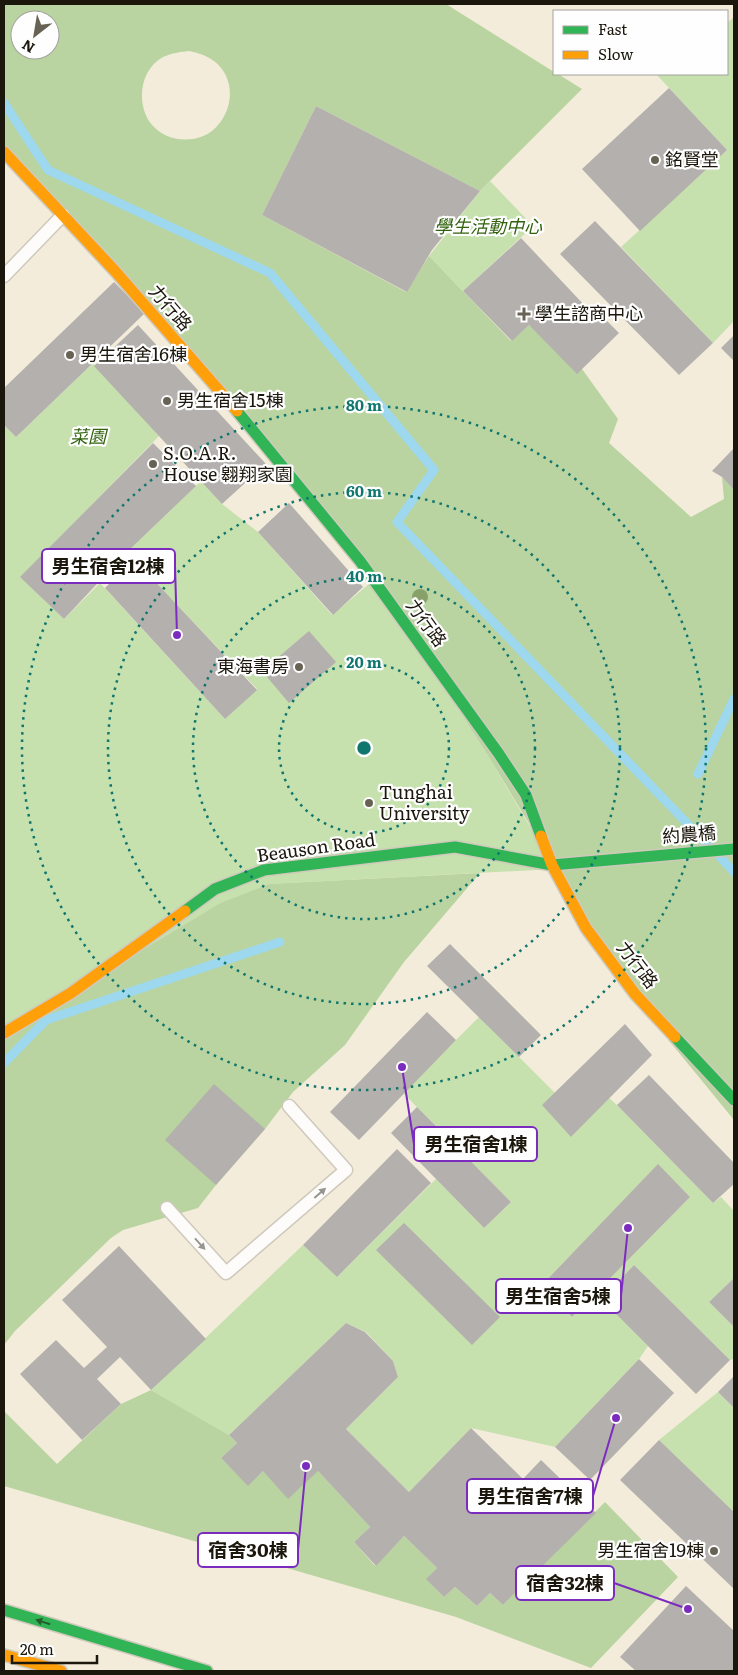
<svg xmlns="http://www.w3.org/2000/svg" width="738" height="1675" font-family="Literata,'Noto Sans TC',serif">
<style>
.green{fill:#c6e0ae;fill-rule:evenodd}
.forest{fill:#b9d4a0;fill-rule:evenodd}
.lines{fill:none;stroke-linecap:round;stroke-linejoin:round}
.stream{stroke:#9dd8ee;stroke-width:9}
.building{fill:#b4b0ad}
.lane-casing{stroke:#cfc9bc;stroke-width:15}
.fast-casing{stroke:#cfc9bc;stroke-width:14}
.slow-casing{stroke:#cfc9bc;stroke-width:14}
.lane{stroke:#fdfcfa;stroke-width:12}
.fast{stroke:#30b455;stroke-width:11}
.slow{stroke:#ff9f0a;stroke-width:11}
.tree{fill:#88a16a}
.oneway{fill:#97958f}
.oneway2{fill:#245e2d}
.ring{fill:none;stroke:#0f766e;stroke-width:2.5;stroke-dasharray:2.5 5}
.poi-dot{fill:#676254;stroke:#fefefe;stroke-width:2}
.labels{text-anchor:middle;stroke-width:4.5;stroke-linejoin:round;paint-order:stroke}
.poi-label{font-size:18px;fill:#1b170c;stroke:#fefefe;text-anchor:start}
.park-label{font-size:18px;font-style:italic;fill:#31630e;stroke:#fefefe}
.street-label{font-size:18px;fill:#1b170c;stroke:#fefefe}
.centre{fill:#0f766e;stroke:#fefefe;stroke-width:2.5}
.ring-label{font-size:15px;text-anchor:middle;font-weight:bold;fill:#0f766e;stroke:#fefefe;stroke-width:4.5;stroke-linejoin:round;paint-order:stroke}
.leader{fill:none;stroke:#7b2cbf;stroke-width:2}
.callout-dot{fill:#7b2cbf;stroke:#fefefe;stroke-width:2}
.callout{fill:#fefefe;stroke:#7b2cbf;stroke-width:2}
.callout-label{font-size:19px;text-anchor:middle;font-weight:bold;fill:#1b170c}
</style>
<rect width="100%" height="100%" fill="#f3ecdb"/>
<!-- green -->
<path class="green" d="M734,17V321L713,343L621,247L727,150L656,74H727V23Z
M490,181L533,226L463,291L429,256L480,191Z
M93,363L159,436L21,577L64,619L100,583L225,719L257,689L127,552L201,481L222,504L258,532L332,615L375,579L487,754L555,869L269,884L220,903L4,1033V425L16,437Z
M479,1017L555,1093L571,1137L609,1098L617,1105L713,1203L721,1197L734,1211V1278L709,1302L734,1327V1359L730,1360L634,1265L601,1299L648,1346L639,1359L555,1447L471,1428L409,1492L346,1429L398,1377L393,1361L366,1332L346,1323L229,1435L151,1390L303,1245L337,1277L436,1179L484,1228L511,1202L403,1093ZM658,1165L690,1197L572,1317L541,1286Z
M718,1392L734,1408V1512L659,1440Z"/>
<!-- forest -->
<path class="forest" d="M4,4H446L554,72V74H558L582,89L480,191L316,106L262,215L406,292L429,256L511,341L529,325L582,369L618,419L609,443L691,517L724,499L722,477L734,490V1120L635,999L487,754L375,579L4,153ZM20,20H50V50H20ZM189,51C198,53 206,55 214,61C235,77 234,107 218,125C201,146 164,144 149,121C136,100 141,69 163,57C172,53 180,52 189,51Z
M480,873L404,962L345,1045L293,1092L265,1129L216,1185L198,1208L123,1230L111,1238L15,1331L4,1345V1033L220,903L269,884Z
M151,1390L229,1435L237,1443L221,1458L248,1485L263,1471H318L370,1527L354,1542L375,1566L404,1536L437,1568L427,1579L444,1597L455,1587L477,1606L490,1593L503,1605L605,1502L678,1577L591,1668L456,1617L4,1486V1411L57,1464L121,1404Z"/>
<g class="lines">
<!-- stream -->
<path class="stream" d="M4,103L48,170L270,273L434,470L397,522L708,845
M698,774L734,699
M719,856L734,872
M4,1063L46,1020L280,942"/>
</g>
<!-- building -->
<path class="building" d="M669,88L727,150L640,231L582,169Z
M316,106L480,191L432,250L407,292L262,215Z
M595,221L713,343L679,375L560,254Z
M521,238L587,308L591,305L619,333L577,374L529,325L512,341L463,291Z
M114,282L145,313L16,437L4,425V388Z
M138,325L266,464L222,504L94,366Z
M734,335V361L721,348Z
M153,443L196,486L127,552L64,619L20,577Z
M734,448V490L722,477L712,471Z
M289,503L363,587L333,615L258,532Z
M134,559L257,690L225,719L105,588Z
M309,631L336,662L289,703L262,671Z
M450,944L541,1035L519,1057L427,966Z
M427,1012L456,1040L359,1140L330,1112Z
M625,1024L652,1055L571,1137L542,1105Z
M649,1075L734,1163V1184L713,1203L617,1105Z
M214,1084L265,1129L216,1185L165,1140Z
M417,1107L511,1202L484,1228L391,1133Z
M397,1149L431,1183L337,1277L303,1245Z
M658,1164L690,1197L572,1317L541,1286Z
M404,1223L500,1317L472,1345L376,1250Z
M119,1246L206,1339L151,1390L120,1357L97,1379L121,1404L82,1440L20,1374L56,1340L84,1368L107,1347L62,1300Z
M634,1265L730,1360L696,1394L601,1299Z
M734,1278V1327L709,1302Z
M346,1323L365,1332L393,1361L398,1377L346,1429L409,1492L471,1428L523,1479L541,1460L570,1488L578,1480L591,1493L583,1500L596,1513L503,1605L490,1593L477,1606L455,1587L444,1597L426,1579L437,1568L404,1536L376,1566L354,1542L370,1527L318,1471L288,1499L263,1471L248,1486L221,1458L237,1443L229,1435Z
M639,1359L674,1393L590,1480L555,1447Z
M734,1376V1408L718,1392Z
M659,1440L734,1512V1589L620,1480Z
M686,1586L734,1631V1671H636L620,1657Z"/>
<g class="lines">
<defs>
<path id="lane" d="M4,276L63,215
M167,1208L226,1273L346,1170L289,1106"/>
<path id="fast" d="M237,411L360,561L499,754L526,795L541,836
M185,911L215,889L264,870L455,847L552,865L734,849
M675,1037L734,1100
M4,1610L207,1671"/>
<path id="slow" d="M4,152L115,271L237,411
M541,836L552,865L586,928L635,994L675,1037
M4,1033L71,993L185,911
M4,1655L61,1671"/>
</defs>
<!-- lane casing -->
<use href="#lane" class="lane-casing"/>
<!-- fast casing -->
<use href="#fast" class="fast-casing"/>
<!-- slow casing -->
<use href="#slow" class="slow-casing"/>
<!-- lane -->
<use href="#lane" class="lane"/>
<!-- fast -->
<use href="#fast" class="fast"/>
<!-- slow -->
<use href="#slow" class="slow"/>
</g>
<!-- trees -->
<circle class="tree" cx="420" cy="597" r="8"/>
<!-- one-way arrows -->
<defs><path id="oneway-solid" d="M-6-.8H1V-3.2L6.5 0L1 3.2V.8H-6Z" transform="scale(1.25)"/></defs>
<g class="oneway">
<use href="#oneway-solid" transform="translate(320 1193) rotate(-41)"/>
<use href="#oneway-solid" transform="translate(200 1244) rotate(48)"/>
</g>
<use class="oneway2" href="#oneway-solid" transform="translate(43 1622) rotate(-163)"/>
<!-- distance rings -->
<g class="ring">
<circle cx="364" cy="748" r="85"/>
<circle cx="364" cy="748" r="171"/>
<circle cx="364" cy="748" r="256"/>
<circle cx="364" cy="748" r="342"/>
</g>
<!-- markers -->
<g class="poi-dot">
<circle cx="655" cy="160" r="5"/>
<path d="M521.5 306.5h5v5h5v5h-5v5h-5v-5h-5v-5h5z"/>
<circle cx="70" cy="355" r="5"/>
<circle cx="167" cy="401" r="5"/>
<circle cx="153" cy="464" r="5"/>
<circle cx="299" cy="667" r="5"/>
<circle cx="369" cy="803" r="5"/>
<circle cx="714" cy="1551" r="5"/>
</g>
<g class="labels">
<!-- poi labels -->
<g class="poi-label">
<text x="665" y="166">銘賢堂</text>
<text x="535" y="320">學生諮商中心</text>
<text x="80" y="361">男生宿舍16棟</text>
<text x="177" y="407">男生宿舍15棟</text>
<text x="163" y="460">S.O.A.R.<tspan x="163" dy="21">House 翱翔家園</tspan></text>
<text x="289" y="673" text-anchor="end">東海書房</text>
<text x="379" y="799">Tunghai<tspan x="379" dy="21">University</tspan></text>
<text x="704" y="1557" text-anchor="end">男生宿舍19棟</text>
</g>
<!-- park labels -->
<g class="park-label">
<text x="488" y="233">學生活動中心</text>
<text x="88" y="443">菜園</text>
</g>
<!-- street labels -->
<g class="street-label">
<text transform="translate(170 308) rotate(49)" y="6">力行路</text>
<text transform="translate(426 623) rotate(54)" y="6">力行路</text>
<text transform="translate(689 835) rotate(-5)" y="6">約農橋</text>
<text transform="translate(316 848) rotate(-8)" y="6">Beauson Road</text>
<text transform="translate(637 965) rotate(52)" y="6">力行路</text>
</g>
</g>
<circle cx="364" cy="748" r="8" class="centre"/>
<g class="ring-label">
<text x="364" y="411">80 m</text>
<text x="364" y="497">60 m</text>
<text x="364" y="582">40 m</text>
<text x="364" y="668">20 m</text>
</g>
<!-- callouts -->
<path class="leader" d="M177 635L175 566M402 1067L414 1144M628 1228L621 1296M616 1418L593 1496M306 1466L298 1550M688 1609L614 1583"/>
<g class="callout-dot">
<circle cx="177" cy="635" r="5"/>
<circle cx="402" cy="1067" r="5"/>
<circle cx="628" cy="1228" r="5"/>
<circle cx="616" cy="1418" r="5"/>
<circle cx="306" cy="1466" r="5"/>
<circle cx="688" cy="1609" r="5"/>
</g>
<g class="callout">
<rect x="42" y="549" width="133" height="34" rx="5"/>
<rect x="414" y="1127" width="123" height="34" rx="5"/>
<rect x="496" y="1279" width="125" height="34" rx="5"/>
<rect x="467" y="1479" width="126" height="34" rx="5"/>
<rect x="198" y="1533" width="100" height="34" rx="5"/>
<rect x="516" y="1566" width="98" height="34" rx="5"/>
</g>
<g class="callout-label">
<text x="108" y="573">男生宿舍12棟</text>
<text x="476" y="1151">男生宿舍1棟</text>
<text x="558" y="1303">男生宿舍5棟</text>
<text x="530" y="1503">男生宿舍7棟</text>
<text x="248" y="1557">宿舍30棟</text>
<text x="565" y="1590">宿舍32棟</text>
</g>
<!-- border -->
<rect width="738" height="1675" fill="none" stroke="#1b170c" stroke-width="10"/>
<!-- legend -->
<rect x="553" y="10" width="175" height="65" fill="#fefefe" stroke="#a3a29d"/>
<rect x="563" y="26" width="25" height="8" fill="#30b455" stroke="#a3a29d"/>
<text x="598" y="35" font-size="15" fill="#1b170c">Fast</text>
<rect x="563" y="51" width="25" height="8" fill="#ff9f0a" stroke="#a3a29d"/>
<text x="598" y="60" font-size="15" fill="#1b170c">Slow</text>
<!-- north arrow -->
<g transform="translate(35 35) rotate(211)"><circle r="24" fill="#fefefe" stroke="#a3a29d"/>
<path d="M0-4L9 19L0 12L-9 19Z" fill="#676254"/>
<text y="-8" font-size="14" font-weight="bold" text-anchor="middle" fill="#1b170c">N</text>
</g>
<!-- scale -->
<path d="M12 1655v8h85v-8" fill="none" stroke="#1b170c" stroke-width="2.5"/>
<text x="20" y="1655" font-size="15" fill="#1b170c" stroke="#fefefe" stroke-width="4" paint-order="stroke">20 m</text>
</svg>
